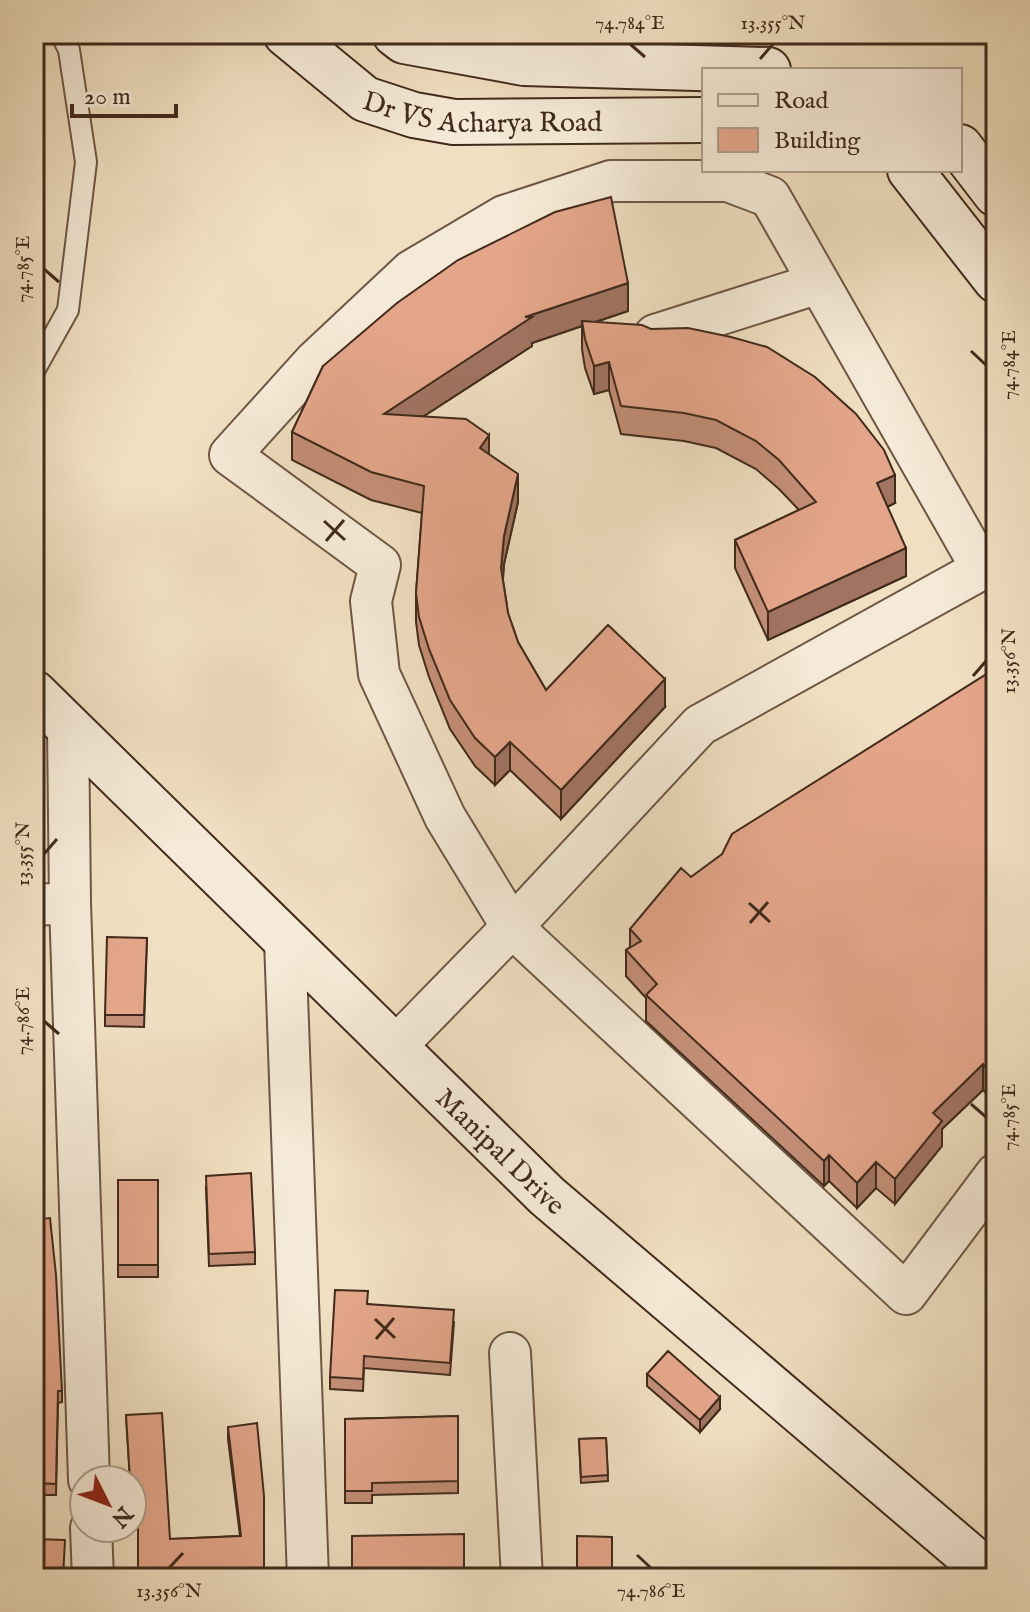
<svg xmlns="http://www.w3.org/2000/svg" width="1030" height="1612" font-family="'IM FELL English',serif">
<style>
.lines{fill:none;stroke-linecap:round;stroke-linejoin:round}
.lane-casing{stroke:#6d5744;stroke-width:24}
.street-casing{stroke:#6d5744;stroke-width:44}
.secondary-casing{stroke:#412a1b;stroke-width:48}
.lane{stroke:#f5ead7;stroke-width:20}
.street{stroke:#f5ead7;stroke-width:40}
.secondary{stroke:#f5ead7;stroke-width:44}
.wall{fill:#c48f78;stroke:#412a1b;stroke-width:2}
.shaded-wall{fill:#a07461;stroke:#412a1b;stroke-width:2}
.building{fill:#e4a68b;stroke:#412a1b;stroke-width:2}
.ticks{fill:none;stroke:#412a1b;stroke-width:3}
.labels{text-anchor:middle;stroke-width:7;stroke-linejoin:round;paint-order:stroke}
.street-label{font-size:28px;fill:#412a1b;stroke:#f5ead7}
.neatline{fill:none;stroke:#412a1b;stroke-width:3}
.ticks-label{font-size:20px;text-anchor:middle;fill:#412a1b}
</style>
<rect width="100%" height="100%" fill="#f0dfc1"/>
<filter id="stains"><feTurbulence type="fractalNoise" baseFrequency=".0025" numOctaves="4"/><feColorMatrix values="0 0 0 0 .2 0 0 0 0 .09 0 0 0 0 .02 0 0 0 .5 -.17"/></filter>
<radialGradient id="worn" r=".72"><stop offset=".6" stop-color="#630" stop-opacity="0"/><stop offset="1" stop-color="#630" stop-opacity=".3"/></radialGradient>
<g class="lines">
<defs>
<path id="lane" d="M34,371L68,310L86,162L69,50L61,34"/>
<path id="street" d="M655,335L819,283
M68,727L70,903
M34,905L70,903L89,1480
M285,940L308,1578
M395,1047L512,927L700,725L982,569L770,197L728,181H611L504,216L411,271L315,361L230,455L380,565L371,601L379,674L445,817L512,927L906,1294L996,1174
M510,1353L522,1578
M91,1528L93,1578"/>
<g id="secondary">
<path id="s1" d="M286,34L365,99L414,115L454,122L704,120"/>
<path d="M395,34L404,41L524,63L768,70"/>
<path d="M960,147L996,194"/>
<path d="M910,170L996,280"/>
<path id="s2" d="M34,693L547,1196L995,1578"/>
</g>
</defs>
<!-- lane casing -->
<use href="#lane" class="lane-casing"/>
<!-- street casing -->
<use href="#street" class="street-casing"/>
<!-- secondary casing -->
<use href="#secondary" class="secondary-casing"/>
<!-- lane -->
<use href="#lane" class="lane"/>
<!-- street -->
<use href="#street" class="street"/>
<!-- secondary -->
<use href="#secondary" class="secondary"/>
</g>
<!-- wall -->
<path class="wall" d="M628,311L596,322L895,503L887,507L906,576L768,640L735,568V540L799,510L779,489L756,469L716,448L684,441L621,434L609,390L594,394L585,368L582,349V326L532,343V346L424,416L489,454L518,502L504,564L503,580L508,613L518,642L546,690L665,707L561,819L510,770L495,785L475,766L450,729L429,677L419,645L416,622V593L422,513L371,500L292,460V432L323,366Z
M993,670L986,1093L983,1090L942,1129V1146L895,1204L876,1188L857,1208L829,1181L824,1186L646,1021V998L626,976V950L630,947V929L691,877Z
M147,938L144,1027L105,1026V1015Z
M34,1058L41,1133V1145L34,1146Z
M118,1180H158V1277H118Z
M206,1188L255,1252V1264L209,1266Z
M34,1220L62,1391V1402L58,1403L56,1495H34Z
M368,1304L454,1322L450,1375L364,1368L363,1391L330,1389V1377Z
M647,1374L720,1409L700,1432L647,1386Z
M126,1415L170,1539L240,1536L228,1439V1427L264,1578H138V1507H132V1480H130Z
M458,1416V1493L372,1495V1503H345V1419Z
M606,1438L608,1481L581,1483L579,1439Z"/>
<!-- shaded-wall -->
<path class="shaded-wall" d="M628,283V311L583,326L582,321V326L532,343V346L384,442V414L525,317Z
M609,362V390L594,394V366Z
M489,435V463L480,448Z
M518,474V502L504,564L501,597V568L504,536Z
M895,475V503L877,512V483Z
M906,548V576L768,640V612Z
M665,679V707L561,819V790Z
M510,742V770L495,785V757Z
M996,1058V1084L986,1093V1068Z
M983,1064V1090L942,1129V1146L895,1204V1179L933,1113Z
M829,1155V1181L824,1186V1161Z
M876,1162V1188L857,1208V1183Z
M720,1397V1409L700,1432V1420Z"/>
<!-- building -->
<path class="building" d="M611,197L628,283L525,317H532L384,414L466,419L489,435L480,448L518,474L504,536L501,568L508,613L518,642L546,690L608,625L665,679L561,790L510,742L495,757L475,738L450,700L429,649L419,617L416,593L424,486L371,472L292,432L323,366L397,303L458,260L555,212Z
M582,321L642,325L651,329L688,328L731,337L767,347L815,377L856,414L884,450L895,475L877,483L906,548L768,612L735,540L816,502L779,460L756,441L716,420L684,413L621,406L609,362L594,366L585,339Z
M993,670L996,675V1058L986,1068L983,1064L933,1113L942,1121L895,1179L876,1162L857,1183L829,1155L824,1161L646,995L657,984L626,950L641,941L630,929L681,868L691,877L722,854L732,834Z
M107,937L147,938L144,1015H105Z
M34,1058H37L41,1133L34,1134Z
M251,1173L255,1252L209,1254L206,1176Z
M118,1180H158V1265H118Z
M50,1218L56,1275L62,1391H58L56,1484L34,1483V1220Z
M335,1290L368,1291L367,1304L454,1310L450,1363L364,1356L363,1379L330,1377Z
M668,1351L720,1397L700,1420L647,1374Z
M162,1413L170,1539L241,1536L228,1427L257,1423L264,1496V1578H138V1495L132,1496V1480H130L126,1415Z
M458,1416V1481L372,1483V1491H345V1419Z
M606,1438L608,1475L581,1477L579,1439Z
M464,1534V1578H352V1536Z
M577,1536L612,1537V1578H577Z
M34,1539L65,1540L63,1578H34Z"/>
<!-- ticks -->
<path class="ticks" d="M630,44L645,57M760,59L773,44M44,269L59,282M971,351L986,365M324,521L345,540M326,541L344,520M973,676L986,661M44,854L57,839M749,903L770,922M750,923L768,902M44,1021L59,1034M971,1104L986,1117M375,1319L395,1338M376,1339L394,1318M637,1555L651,1568M169,1568L183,1553"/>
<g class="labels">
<!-- street labels -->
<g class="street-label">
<text dy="10" stroke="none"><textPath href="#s1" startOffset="222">Dr VS Acharya Road</textPath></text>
<text dy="10" stroke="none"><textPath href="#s2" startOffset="654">Manipal Drive</textPath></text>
</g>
</g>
<!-- margin -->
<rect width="1030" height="1612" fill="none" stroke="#f0dfc1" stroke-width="88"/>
<!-- legend -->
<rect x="702" y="68" width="260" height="104" fill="#f5ead7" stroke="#ad9d8c" stroke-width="2"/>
<rect x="718" y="94" width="40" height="12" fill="#f5ead7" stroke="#ad9d8c" stroke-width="2"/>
<text x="774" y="108" font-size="24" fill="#412a1b">Road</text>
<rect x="718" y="128" width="40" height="24" fill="#e4a68b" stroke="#ad9d8c" stroke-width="2"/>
<text x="774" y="148" font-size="24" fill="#412a1b">Building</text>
<!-- north arrow -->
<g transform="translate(108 1504) rotate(132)"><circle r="38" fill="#f5ead7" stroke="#ad9d8c" stroke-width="2"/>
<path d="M0-6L14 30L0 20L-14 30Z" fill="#8f2418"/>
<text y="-12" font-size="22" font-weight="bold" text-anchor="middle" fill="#412a1b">N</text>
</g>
<!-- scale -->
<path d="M72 104v12h104v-12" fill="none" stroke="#412a1b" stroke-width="4"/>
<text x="84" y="104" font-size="24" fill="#412a1b" stroke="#f5ead7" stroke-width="6" paint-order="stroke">20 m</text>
<rect x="44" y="44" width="942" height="1524" class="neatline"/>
<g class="ticks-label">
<text x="630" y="29">74.784°E</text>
<text x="773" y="29">13.355°N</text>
<text transform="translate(22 269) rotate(-90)" y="7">74.785°E</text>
<text transform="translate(1008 365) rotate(-90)" y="7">74.784°E</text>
<text transform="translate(1008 661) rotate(-90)" y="7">13.356°N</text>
<text transform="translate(22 854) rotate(-90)" y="7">13.355°N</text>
<text transform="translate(22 1021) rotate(-90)" y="7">74.786°E</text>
<text transform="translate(1008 1117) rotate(-90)" y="7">74.785°E</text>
<text x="169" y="1597">13.356°N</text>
<text x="651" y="1597">74.786°E</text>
</g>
<rect width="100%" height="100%" filter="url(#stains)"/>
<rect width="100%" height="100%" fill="url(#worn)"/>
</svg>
